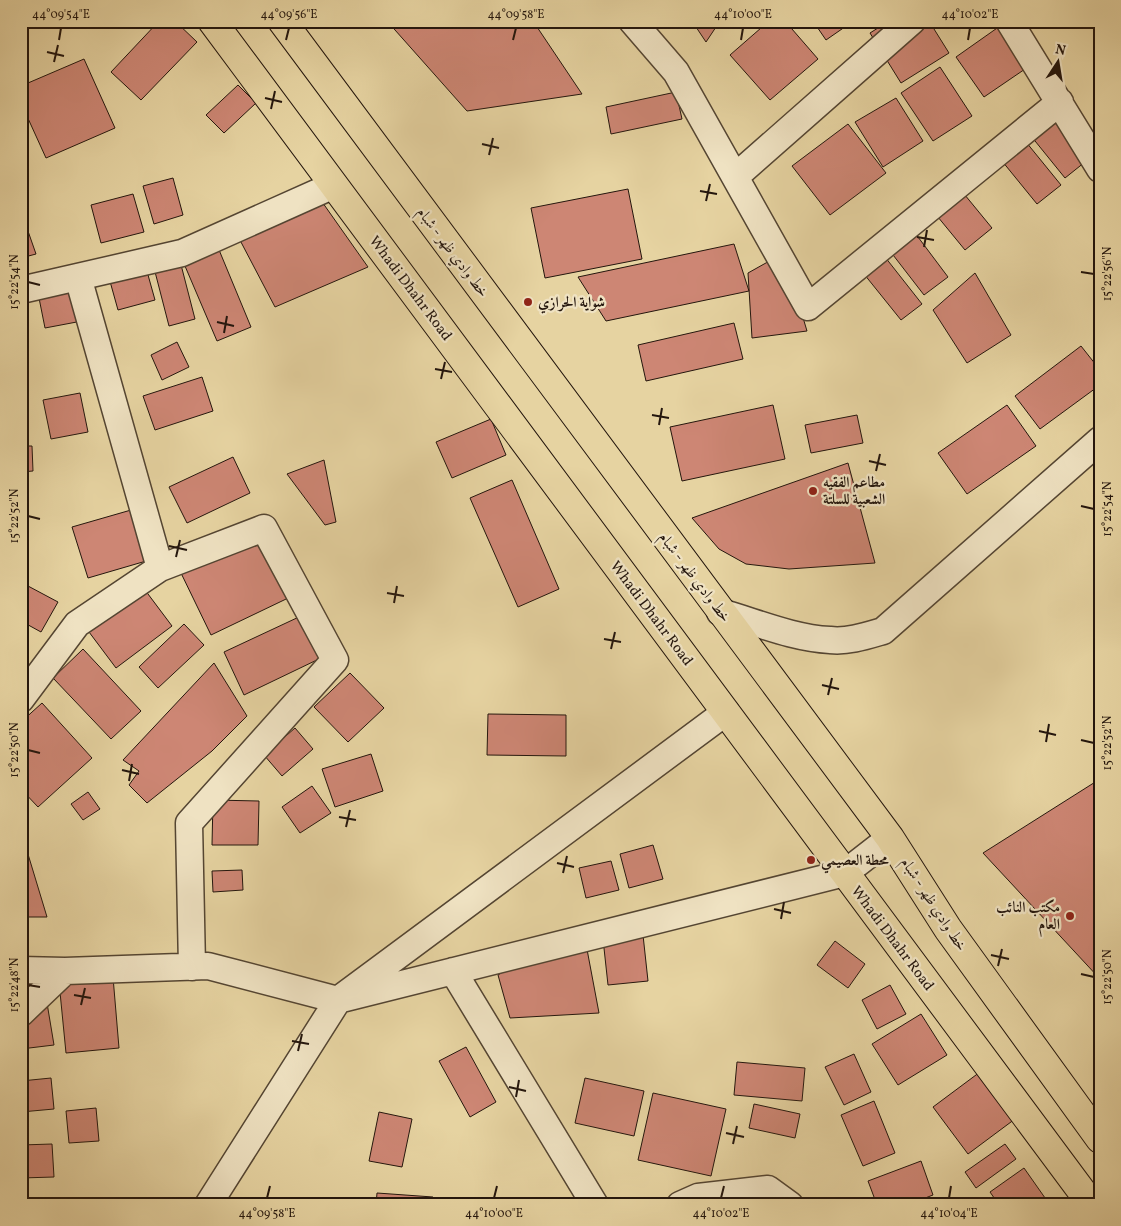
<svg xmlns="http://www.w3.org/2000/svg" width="1121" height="1226" font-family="Vollkorn,Amiri,serif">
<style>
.building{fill:#cd8674;stroke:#24160d}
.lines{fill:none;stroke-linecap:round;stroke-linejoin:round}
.street-casing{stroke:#544532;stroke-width:29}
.primary-casing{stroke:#24160d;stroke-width:30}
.street{stroke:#efe2c2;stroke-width:26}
.primary{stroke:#e6d3a1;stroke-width:28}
.ticks{fill:none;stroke:#24160d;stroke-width:2}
.poi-dot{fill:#8f2418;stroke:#efe2c2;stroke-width:2}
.labels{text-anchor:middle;stroke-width:4.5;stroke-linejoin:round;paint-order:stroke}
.street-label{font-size:15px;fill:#24160d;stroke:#efe2c2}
.poi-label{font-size:15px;font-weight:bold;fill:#24160d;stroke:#efe2c2;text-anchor:start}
.neatline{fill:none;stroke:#24160d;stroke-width:2}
.ticks-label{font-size:12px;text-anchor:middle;fill:#24160d}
</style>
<rect width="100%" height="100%" fill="#e6d3a1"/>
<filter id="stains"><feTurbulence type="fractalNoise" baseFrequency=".004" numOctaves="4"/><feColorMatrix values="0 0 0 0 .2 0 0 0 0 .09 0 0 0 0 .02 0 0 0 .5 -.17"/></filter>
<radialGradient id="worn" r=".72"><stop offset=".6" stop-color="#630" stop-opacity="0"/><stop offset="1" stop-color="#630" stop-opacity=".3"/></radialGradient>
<!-- building -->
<path class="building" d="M159,21H175L197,42L141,100L111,72Z
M387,21H533L582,94L467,111Z
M692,21H720L706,42Z
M769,21H785L818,59L770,100L730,55Z
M813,21H852V22L826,40Z
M889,21H929L949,53L901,83L870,33Z
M1000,26L1028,67L984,97L956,57Z
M84,59L115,128L46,158L21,103V86Z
M940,67L972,116L933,141L901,93Z
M238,85L256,103L224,133L206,115Z
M676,92L682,119L611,134L606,107Z
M896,98L923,141L883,167L855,122Z
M1067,106L1100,150L1065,178L1031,136Z
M848,124L886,173L830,215L792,166Z
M1026,142L1061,185L1037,204L1002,161Z
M173,178L183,215L154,224L143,186Z
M313,189L368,267L275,307L231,223Z
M628,189L642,259L545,278L531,208Z
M960,189L992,228L965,250L933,211Z
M133,194L144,232L101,243L91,205Z
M21,211L36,254L21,258Z
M915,233L948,277L924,295L890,251Z
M734,244L749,291L606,321L578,277Z
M217,245L251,327L217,341L182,259Z
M143,257L155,300L118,310L106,267Z
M179,257L195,319L169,326L153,264Z
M885,257L922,304L901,320L864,274Z
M773,259L795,291L807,331L752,338L748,273Z
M975,273L1011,335L967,363L933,310Z
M76,287L82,321L45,328L38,293Z
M734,323L743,359L646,381L638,345Z
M177,342L189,367L162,380L151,355Z
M1081,346L1100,370V385L1040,429L1015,396Z
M202,377L213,411L155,430L143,396Z
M80,393L88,432L51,439L43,400Z
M773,405L785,459L682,481L670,427Z
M1007,405L1036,446L967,494L938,453Z
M857,415L863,443L811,453L805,425Z
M491,419L506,455L452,478L436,442Z
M21,446H32L33,471L21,472Z
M233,457L250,493L187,523L169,487Z
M324,460L336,522L325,525L287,474Z
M848,463L875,563L789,569L746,564L719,549L692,518Z
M512,480L559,589L518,607L470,498Z
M138,508L153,559L88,578L72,527Z
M262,517L307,589L211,635L180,571Z
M28,586L58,602L41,632L21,621V598Z
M142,586L172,626L116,668L86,628Z
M301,616L321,658L244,695L224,652Z
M184,624L204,645L158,688L139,667Z
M83,649L141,711L111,739L53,678Z
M214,663L247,716L212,751L147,803L129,785L139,771L123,760Z
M350,673L384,708L348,742L314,707Z
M42,703L92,758L38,807L21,789V722Z
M488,714L566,715V756L487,755Z
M295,728L313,749L282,776L264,755Z
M371,754L383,791L335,807L322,769Z
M1100,779V979L983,853Z
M312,786L331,813L300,833L282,807Z
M88,792L100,809L83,820L71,804Z
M213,800L259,801L258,845H212Z
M21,831L47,917H21Z
M653,845L663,879L629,888L620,854Z
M611,861L619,890L586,898L579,868Z
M242,870L243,890L213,892L212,871Z
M643,935L648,981L608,985L603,939Z
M835,941L865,964L848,988L817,965Z
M586,944L599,1013L510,1018L498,975L529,955Z
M113,977L119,1048L66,1053L59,982Z
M890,985L906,1014L877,1029L862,1000Z
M46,997L54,1045L21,1049V1017Z
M921,1014L947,1055L898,1085L872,1044Z
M466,1047L496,1102L470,1117L439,1061Z
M854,1054L871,1092L844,1105L825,1067Z
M737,1062L805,1068L802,1101L734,1095Z
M984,1069L1019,1116L968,1154L933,1107Z
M51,1078L54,1109L21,1112V1081Z
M585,1078L644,1091L634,1136L575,1123Z
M653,1093L726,1109L711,1176L638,1160Z
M874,1101L895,1153L863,1166L841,1115Z
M754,1104L800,1114L795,1138L749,1128Z
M96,1108L99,1141L69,1143L66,1111Z
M379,1112L412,1119L402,1167L369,1161Z
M52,1144L54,1177L21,1178V1145Z
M1005,1144L1016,1159L976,1188L965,1172Z
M921,1161L933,1195L907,1205H877L868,1181Z
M1024,1168L1050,1205H999L990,1192Z
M377,1193L433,1197V1205H376Z"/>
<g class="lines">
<defs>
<path id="street" d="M632,21L676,72L808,307L1060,102
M1009,21L1100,169
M735,177L912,21
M78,277L160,568
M21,290L182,253L334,185
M720,612C756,622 792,638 830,640C848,642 866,636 883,631L1100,440
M21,699L77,624L160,568L264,528L335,660L189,823L192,967
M21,970L65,971L208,966L338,1000L845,873L890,838
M453,971L595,1205
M21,1013L65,971
M208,1205L338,1000L726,712
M680,1205L698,1197L768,1189L790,1205"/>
<path id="primary" d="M212,21L1092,1205
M282,21L890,838L948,929L1100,1139"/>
</defs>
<!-- street casing -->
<use href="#street" class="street-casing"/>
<!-- primary casing -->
<use href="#primary" class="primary-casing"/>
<!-- street -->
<use href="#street" class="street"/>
<!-- primary -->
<use href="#primary" class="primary"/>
</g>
<!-- ticks -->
<path class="ticks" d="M59,40L61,28M286,40L289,28M513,40L516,28M741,40L743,28M968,40L970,28M47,52L64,56M54,62L58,45M265,98L282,102M271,109L275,91M482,144L499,148M489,155L493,138M700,191L717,194M706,201L710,184M917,237L934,240M924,247L927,230M1081,272L1094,274M28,282L40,285M217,322L234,326M224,333L227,316M435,369L452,372M441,379L445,362M652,415L669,418M659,425L662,408M869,461L886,465M876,471L880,454M1081,506L1094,509M28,516L40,519M169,546L187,550M176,557L180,540M387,593L404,596M394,603L397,586M604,639L621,642M611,649L615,632M822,685L839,689M828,695L832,678M1039,731L1056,735M1081,740L1094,743M1046,742L1049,724M28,750L40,753M122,770L139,774M129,781L132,764M339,817L356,820M346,827L350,810M557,863L574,867M563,873L567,856M774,909L791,913M781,919L784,902M991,955L1009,959M998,966L1002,949M1081,974L1094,977M28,985L40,987M74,995L91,998M81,1005L85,988M292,1041L309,1044M298,1051L302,1034M509,1087L526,1091M516,1097L519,1080M726,1133L744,1137M733,1144L737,1126M267,1198L270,1186M494,1198L497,1186M721,1198L724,1186M949,1198L951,1186"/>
<!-- markers -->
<g class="poi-dot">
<circle cx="528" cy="302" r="5"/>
<circle cx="813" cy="491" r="5"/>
<circle cx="811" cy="860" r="5"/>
<circle cx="1070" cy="916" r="5"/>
</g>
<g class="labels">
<!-- street labels -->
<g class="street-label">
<text transform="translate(453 252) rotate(53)" y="5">خط وادي ظهر - شبام</text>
<text transform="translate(411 288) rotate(53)" y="5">Whadi Dhahr Road</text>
<text transform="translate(695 577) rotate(53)" y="5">خط وادي ظهر - شبام</text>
<text transform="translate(652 613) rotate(53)" y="5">Whadi Dhahr Road</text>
<text transform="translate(934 904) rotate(57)" y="5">خط وادي ظهر - شبام</text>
<text transform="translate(893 938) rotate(53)" y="5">Whadi Dhahr Road</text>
</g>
<!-- poi labels -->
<g class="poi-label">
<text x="538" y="307">شواية الحرازي</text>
<text x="823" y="487">مطاعم الفقيه<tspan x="823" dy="17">الشعبية للسلتة</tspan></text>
<text x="821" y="865">محطة العصيمي</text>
<text x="1060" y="912" text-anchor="end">مكتب النائب<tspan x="1060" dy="17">العام</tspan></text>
</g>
</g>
<!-- margin -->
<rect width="1121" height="1226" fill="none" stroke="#e6d3a1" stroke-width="55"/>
<!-- north arrow -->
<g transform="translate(1058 62) rotate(12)" stroke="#efe2c2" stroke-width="4" paint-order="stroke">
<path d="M0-4L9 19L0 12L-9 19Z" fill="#24160d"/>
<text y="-8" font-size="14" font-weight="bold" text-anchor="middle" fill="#24160d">N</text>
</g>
<rect x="28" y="28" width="1066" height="1170" class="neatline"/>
<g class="ticks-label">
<text x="61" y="18">44°09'54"E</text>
<text x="289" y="18">44°09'56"E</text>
<text x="516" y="18">44°09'58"E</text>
<text x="743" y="18">44°10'00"E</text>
<text x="970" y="18">44°10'02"E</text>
<text transform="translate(1107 274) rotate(-90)" y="4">15°22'56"N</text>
<text transform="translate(14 282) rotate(-90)" y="4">15°22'54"N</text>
<text transform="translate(1107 509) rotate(-90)" y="4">15°22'54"N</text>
<text transform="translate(14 516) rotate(-90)" y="4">15°22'52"N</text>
<text transform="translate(1107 743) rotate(-90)" y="4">15°22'52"N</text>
<text transform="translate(14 750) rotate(-90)" y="4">15°22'50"N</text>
<text transform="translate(1107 977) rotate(-90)" y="4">15°22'50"N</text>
<text transform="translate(14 985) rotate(-90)" y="4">15°22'48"N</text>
<text x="267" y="1217">44°09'58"E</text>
<text x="494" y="1217">44°10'00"E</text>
<text x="721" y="1217">44°10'02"E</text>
<text x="949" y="1217">44°10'04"E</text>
</g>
<rect width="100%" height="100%" filter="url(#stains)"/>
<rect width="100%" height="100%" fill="url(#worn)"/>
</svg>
